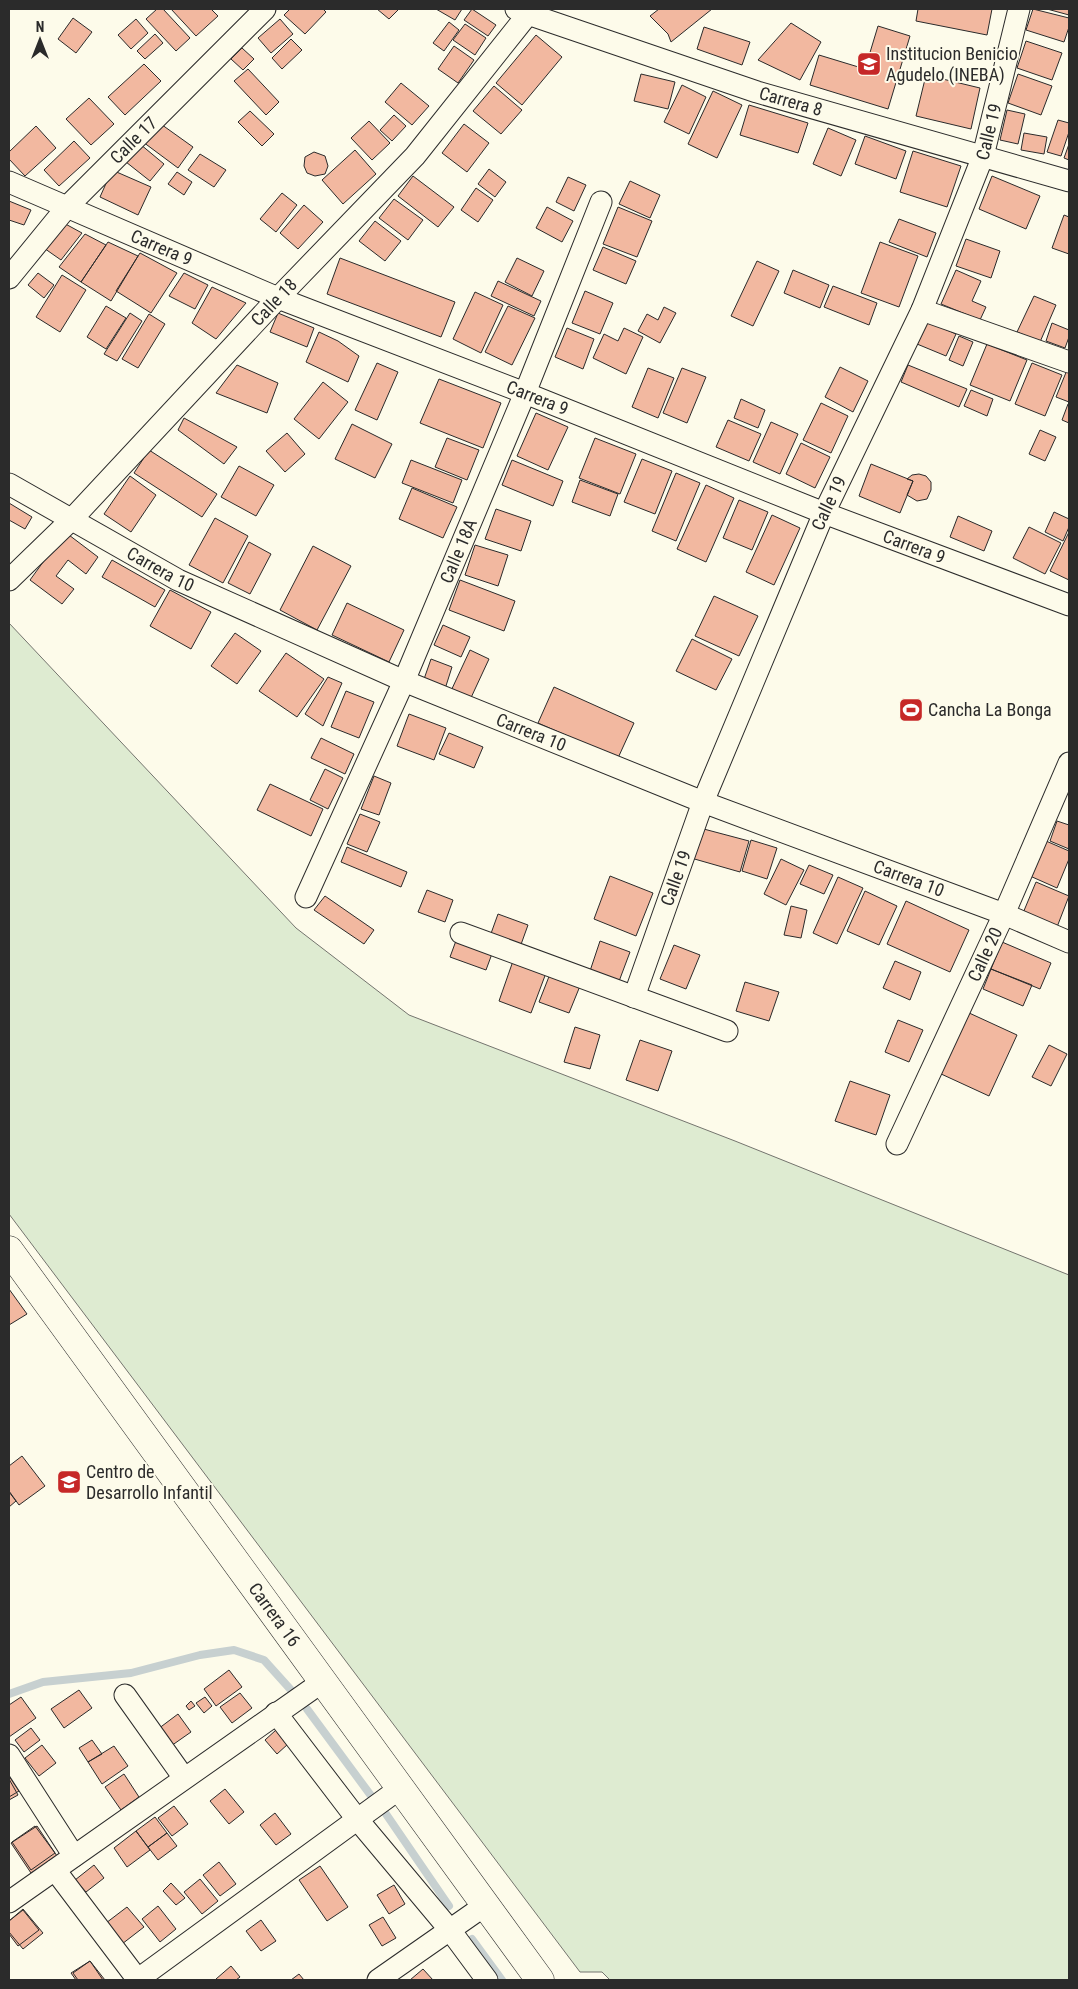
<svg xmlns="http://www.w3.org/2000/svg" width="1078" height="1989" font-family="'Roboto Condensed',sans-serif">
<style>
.green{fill:#deebd1;stroke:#74746e}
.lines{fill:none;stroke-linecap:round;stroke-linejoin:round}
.stream{stroke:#c7d0d0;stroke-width:8}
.building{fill:#f2b8a0;stroke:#2b2b2b}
.minor-casing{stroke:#2b2b2b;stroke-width:23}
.secondary-casing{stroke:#2b2b2b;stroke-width:29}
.minor{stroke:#fdfbea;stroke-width:21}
.secondary{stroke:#fdfbea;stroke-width:28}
.labels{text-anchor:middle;stroke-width:4;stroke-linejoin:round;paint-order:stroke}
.poi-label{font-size:18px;fill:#2b2b2b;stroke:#fdfbea;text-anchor:start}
.street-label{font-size:18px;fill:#2b2b2b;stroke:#fdfbea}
</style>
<rect width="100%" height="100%" fill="#fdfbea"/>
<!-- green -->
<path class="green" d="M9,623L296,928L409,1015L735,1141L1069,1275V1980H610L602,1972H580L9,1214Z"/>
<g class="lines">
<!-- stream -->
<path class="stream" d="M9,1694L43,1682L131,1673L200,1655L234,1650L264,1660L291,1690
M307,1709L372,1797
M386,1814L449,1906
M472,1939L502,1980"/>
</g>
<!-- building -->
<path class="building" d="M157,9H163L190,38L176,51L146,19Z
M171,9H211L218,16L196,36Z
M290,9H323L326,12L305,34L284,15Z
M377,9H399L389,19Z
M436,9H462L455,20Z
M472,9L496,25L488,36L464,20Z
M659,9H712L671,42L668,34L650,16Z
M918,9H992L987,35L916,21Z
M1033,9L1069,18V27L1064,42L1026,30Z
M1047,9H1069V15Z
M73,18L92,32L76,53L58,39Z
M136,19L148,33L131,49L118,35Z
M280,19L293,34L271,53L258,38Z
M449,22L459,30L444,51L433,43Z
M791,23L821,42L800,80L758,60Z
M465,24L486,38L475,55L453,40Z
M878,26L910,36L888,109L810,85L819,55L865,69Z
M704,27L750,42L742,65L697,49Z
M155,34L163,43L145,59L137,51Z
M536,35L562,57L522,105L496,83Z
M291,39L302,50L282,69L272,58Z
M1026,41L1062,53L1052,80L1017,68Z
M454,46L474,60L458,83L438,69Z
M242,48L254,59L243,70L231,59Z
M144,64L161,81L125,115L108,97Z
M248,69L279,102L266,115L234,81Z
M641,74L675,82L668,109L634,101Z
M1018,74L1052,86L1041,115L1008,103Z
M926,75L980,88L971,129L916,116Z
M401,83L429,106L412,125L385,102Z
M682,85L706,97L689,134L664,122Z
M494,86L522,110L501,134L473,111Z
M713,91L742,105L717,158L688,144Z
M89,98L114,124L91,145L66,119Z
M749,105L808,123L798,153L740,135Z
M1007,110L1025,114L1018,144L1000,140Z
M250,111L274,134L262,146L238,122Z
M394,115L406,126L392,141L380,130Z
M1058,120L1069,123V132L1061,156L1047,152Z
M369,121L390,143L372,160L351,138Z
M158,122L193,147L178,168L143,142Z
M464,124L489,143L467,172L442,153Z
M36,126L56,148L25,176L9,159V152Z
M828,128L856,140L841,176L813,164Z
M1024,133L1047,137L1044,154L1021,150Z
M865,136L906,151L896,179L855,164Z
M74,141L90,158L59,186L44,170Z
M140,144L164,164L150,181L126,162Z
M1069,144V160L1064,158Z
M355,150L376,174L343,204L322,180Z
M913,151L961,166L947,207L900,192Z
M314,152L325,156L328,166L325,174L315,176L307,173L304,166L305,157Z
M200,154L226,170L214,187L188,170Z
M489,169L506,182L495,197L478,184Z
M112,170L151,187L138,215L100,197Z
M177,172L192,182L184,195L168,184Z
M413,176L454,207L438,227L398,196Z
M992,176L1040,196L1026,229L979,209Z
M568,177L586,185L574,211L556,202Z
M630,181L660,195L650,218L619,204Z
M476,188L493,200L478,222L461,210Z
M282,193L297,205L276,232L260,219Z
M394,199L423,220L408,240L379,218Z
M9,201L31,210L24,225L9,220Z
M304,205L323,222L298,249L280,233Z
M547,207L573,221L562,242L536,228Z
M618,207L652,221L637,257L603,244Z
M1064,215L1069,217V254L1052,248Z
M899,219L936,233L927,257L889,242Z
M60,221L82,233L61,260L41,246Z
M375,221L401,241L385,261L359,241Z
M85,234L106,245L81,282L59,267Z
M966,239L1000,251L991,278L956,266Z
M108,242L138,256L111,301L81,282Z
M880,242L918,256L899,307L861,293Z
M603,247L636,261L626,284L593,270Z
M140,253L177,273L151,313L116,291Z
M340,258L455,302L441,337L327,294Z
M517,258L544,271L532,296L505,282Z
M757,261L779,271L753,326L731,316Z
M793,270L829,285L820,308L784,293Z
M956,270L981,281L972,301L986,307L980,320L941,304Z
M38,273L54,285L44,298L28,285Z
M184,273L208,285L195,309L169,296Z
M62,275L86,290L60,332L36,317Z
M498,281L541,301L534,316L491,296Z
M833,286L877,303L869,325L824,307Z
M212,287L246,303L216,339L192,323Z
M585,291L613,303L600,334L572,323Z
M475,292L503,305L481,353L453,339Z
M1034,296L1056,305L1040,342L1017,332Z
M106,306L126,318L106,349L87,337Z
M508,306L535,318L512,365L485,352Z
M664,307L676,313L660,343L638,331L647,314L658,320Z
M130,313L142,321L117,361L104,354Z
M278,313L314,328L307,347L270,332Z
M149,314L165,324L138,368L122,359Z
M927,321L956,334L946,356L917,344Z
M1052,323L1069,330V337L1065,348L1046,341Z
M567,328L594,339L583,369L555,357Z
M624,328L643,337L626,374L593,358L604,334L618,341Z
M319,332L338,341L359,356L348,382L306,362Z
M959,336L973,342L963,366L949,360Z
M987,344L1027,360L1010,401L970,385Z
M377,363L398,372L377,420L355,410Z
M1032,363L1062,375L1045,416L1015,404Z
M237,365L278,383L267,413L216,393Z
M908,365L967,389L959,407L901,382Z
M840,367L868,381L853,412L825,397Z
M648,368L674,378L658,418L632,407Z
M682,368L706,377L687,423L663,413Z
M1067,370L1069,371V402L1056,397Z
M439,379L501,403L483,448L420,423Z
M323,382L348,402L319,439L294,419Z
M971,390L993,399L987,416L964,406Z
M741,399L765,410L758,428L734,418Z
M821,403L848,416L831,453L803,440Z
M1068,404L1069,405V423L1062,420Z
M536,413L568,427L548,470L517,456Z
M184,418L237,447L224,464L178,430Z
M728,420L761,434L749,461L716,447Z
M771,422L798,434L780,474L753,462Z
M352,424L392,444L375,478L335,459Z
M1040,430L1056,437L1045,461L1029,454Z
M287,433L305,454L285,472L266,451Z
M447,438L479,450L467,480L435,467Z
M595,438L636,454L620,494L579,478Z
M801,443L830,457L815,488L786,474Z
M149,450L217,494L202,517L134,473Z
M642,459L672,471L655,514L624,502Z
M411,460L462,480L453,503L402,483Z
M512,460L563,481L553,506L502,485Z
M871,464L913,481L900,513L859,496Z
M239,466L274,485L256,516L221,497Z
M676,473L700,483L676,541L652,531Z
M919,474L926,476L931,482V490L927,499L917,501L907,495L913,481L907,479L912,475Z
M130,476L156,495L131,532L104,514Z
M580,480L618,494L610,516L572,502Z
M706,485L734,498L706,562L677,549Z
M412,488L457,507L443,538L399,519Z
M739,500L768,512L752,550L723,538Z
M9,503L32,517L25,529L9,520Z
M496,509L531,521L521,551L485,539Z
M1054,512L1069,519V527L1063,541L1045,532Z
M772,515L800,528L774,585L746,572Z
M958,516L992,531L984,551L950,537Z
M215,518L248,536L223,583L189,565Z
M1029,527L1061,543L1045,574L1013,558Z
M65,532L98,557L86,574L68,560L56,576L74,589L62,604L30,580Z
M1069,532V580L1050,571Z
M249,542L271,554L250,594L228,583Z
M475,545L508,555L498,586L465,575Z
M313,546L351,566L317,630L280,610Z
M112,560L165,590L155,607L102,577Z
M460,580L515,601L504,631L449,610Z
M170,590L211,612L191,649L150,626Z
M714,596L758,616L739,656L695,636Z
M347,603L404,630L389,662L332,635Z
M443,625L470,637L461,657L434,645Z
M235,633L261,651L237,684L211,666Z
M692,639L732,659L716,690L676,671Z
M470,650L489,659L469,702L450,693Z
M286,653L324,679L297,717L259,691Z
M431,659L452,667L445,689L423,682Z
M328,677L342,683L323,726L305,714Z
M554,687L634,723L618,758L538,723Z
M346,691L374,702L359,738L331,727Z
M409,714L446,728L434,760L397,746Z
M449,733L483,747L474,768L439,754Z
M321,738L354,754L345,774L311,758Z
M325,769L343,778L328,809L310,800Z
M374,776L391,783L379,815L361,809Z
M270,784L323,809L311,836L257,810Z
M360,814L380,822L367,852L347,844Z
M1057,821L1069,825V849L1050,841Z
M700,828L749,841L740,872L691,858Z
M751,840L777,848L767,879L742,871Z
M1046,841L1069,851V859L1057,888L1030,876Z
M347,847L407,872L401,887L341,862Z
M781,859L804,870L786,905L764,894Z
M809,865L833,875L824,894L800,884Z
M610,876L653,893L636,936L594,919Z
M838,877L863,888L837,944L813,933Z
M1036,882L1069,896L1057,927L1023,913Z
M427,890L453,900L445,922L418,912Z
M865,891L897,906L879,945L847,931Z
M325,896L374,930L364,944L314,910Z
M906,901L969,930L950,972L887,944Z
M791,906L807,910L801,938L784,935Z
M498,914L528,925L519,950L489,939Z
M457,938L493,951L486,970L450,957Z
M600,941L630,952L618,984L589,974Z
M1002,942L1051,963L1040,989L991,969Z
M674,945L700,955L686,989L660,979Z
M513,961L546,973L531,1013L499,1001Z
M895,961L921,972L910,1000L883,988Z
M991,969L1032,985L1023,1006L983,989Z
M550,974L580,986L569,1013L539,1002Z
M745,982L779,992L769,1021L736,1011Z
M967,1012L1017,1035L989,1096L939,1073Z
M898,1020L923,1030L909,1062L885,1052Z
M575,1027L600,1035L590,1069L564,1062Z
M640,1040L672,1051L658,1091L626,1080Z
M1049,1045L1067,1054L1051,1086L1032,1077Z
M850,1081L890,1095L876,1135L835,1121Z
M9,1289L27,1314L9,1325Z
M22,1456L45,1486L19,1505L9,1491V1466Z
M9,1492L16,1501L9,1507Z
M229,1670L242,1687L216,1706L204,1689Z
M79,1690L92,1708L64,1728L51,1709Z
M240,1693L252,1708L232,1723L220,1707Z
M21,1697L36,1718L9,1737V1705Z
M205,1697L212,1706L204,1713L196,1703Z
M191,1701L195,1706L189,1710L186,1706Z
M178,1714L191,1732L171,1746L158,1729Z
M31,1728L40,1740L24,1752L15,1740Z
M276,1730L288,1744L277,1754L265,1740Z
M92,1740L102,1754L88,1762L79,1748Z
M42,1745L56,1763L39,1776L25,1758Z
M114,1746L128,1766L102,1784L88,1762Z
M124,1774L139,1797L121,1810L105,1787Z
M9,1776L19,1791L9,1797Z
M9,1779L18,1795L9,1800Z
M225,1789L244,1812L229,1824L210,1801Z
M174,1806L188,1824L172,1836L158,1818Z
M275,1813L291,1834L276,1845L260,1825Z
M155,1817L167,1833L148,1847L136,1831Z
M35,1826L55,1853L31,1870L12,1842Z
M37,1826L57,1856L31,1873L11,1843Z
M136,1831L150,1850L127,1867L114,1848Z
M167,1833L177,1846L158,1860L148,1847Z
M219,1862L236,1884L220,1896L203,1875Z
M94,1865L104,1878L86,1892L75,1880Z
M320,1866L348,1907L327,1921L299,1880Z
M200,1879L218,1901L202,1914L184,1892Z
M171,1883L185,1898L176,1905L163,1891Z
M394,1885L405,1904L389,1914L377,1895Z
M158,1906L176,1929L160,1942L142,1919Z
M127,1907L144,1927L122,1944L106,1923Z
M23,1909L43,1933L23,1949L9,1932V1921Z
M23,1910L39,1930L18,1946L9,1934V1921Z
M383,1917L396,1938L382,1946L369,1925Z
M261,1920L276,1941L261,1951L246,1931Z
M90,1961L105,1980H78L73,1973Z
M90,1961L103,1980H76L71,1973Z
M231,1966L240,1977L236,1980H217L216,1979Z
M423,1969L433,1980H410Z
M299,1974L304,1980H291Z"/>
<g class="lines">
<defs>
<g id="minor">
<path id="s1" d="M516,9L528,14L757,92L1069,181"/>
<path id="s2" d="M9,182L278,298L525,393L824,513L1069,605"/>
<path id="s3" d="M9,278L67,207L265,9"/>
<path d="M922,310L1069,362"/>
<path id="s4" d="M9,484L178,580L404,681L703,802L1004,914L1069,942"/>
<path id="s5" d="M9,580L72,519L278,298L415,156L528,14"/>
<path id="s6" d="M306,897L404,681L525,393L601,202"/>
<path d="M461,933L727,1031"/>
<path id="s7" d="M634,997L703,802L824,513L922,310L983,156L1019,9"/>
<path id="s8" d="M897,1144L1004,914L1069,763"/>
<path d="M125,1695L184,1778"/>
<path d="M276,1713L357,1819L450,1930L487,1980"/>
<path d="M9,1755L74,1856"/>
<path d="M55,1870L138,1980"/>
<path d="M9,1902L322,1682"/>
<path d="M137,1980L399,1789"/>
<path d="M378,1980L484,1906"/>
</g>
<g id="secondary">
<path id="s9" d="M9,1250L540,1980"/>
</g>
</defs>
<!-- minor casing -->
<use href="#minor" class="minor-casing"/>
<!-- secondary casing -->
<use href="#secondary" class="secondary-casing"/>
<!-- minor -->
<use href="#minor" class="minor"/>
<!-- secondary -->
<use href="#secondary" class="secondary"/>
</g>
<!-- icons -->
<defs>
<symbol id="school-square" viewBox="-11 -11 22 22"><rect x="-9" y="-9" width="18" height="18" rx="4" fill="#c62828" stroke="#fdfbea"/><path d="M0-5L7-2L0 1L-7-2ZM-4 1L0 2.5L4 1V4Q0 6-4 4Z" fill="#fff"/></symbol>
<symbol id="stadium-square" viewBox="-11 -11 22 22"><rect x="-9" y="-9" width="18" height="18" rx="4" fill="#c62828" stroke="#fdfbea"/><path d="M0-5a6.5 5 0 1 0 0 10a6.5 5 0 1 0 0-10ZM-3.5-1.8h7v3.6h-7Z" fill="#fff"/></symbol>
<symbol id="university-square" viewBox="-11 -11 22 22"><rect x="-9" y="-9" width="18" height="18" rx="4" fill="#c62828" stroke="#fdfbea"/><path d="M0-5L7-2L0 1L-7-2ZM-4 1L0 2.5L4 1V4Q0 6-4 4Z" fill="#fff"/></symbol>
</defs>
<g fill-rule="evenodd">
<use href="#school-square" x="855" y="50" width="28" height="28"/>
<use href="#stadium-square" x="897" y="696" width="28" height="28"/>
<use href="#university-square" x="55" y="1468" width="28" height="28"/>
</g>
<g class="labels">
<!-- poi labels -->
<g class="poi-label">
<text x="886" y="60">Institucion Benicio<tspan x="886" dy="21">Agudelo (INEBA)</tspan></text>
<text x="928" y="716">Cancha La Bonga</text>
<text x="86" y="1478">Centro de<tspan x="86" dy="21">Desarrollo Infantil</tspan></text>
</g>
<!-- street labels -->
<g class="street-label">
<text dy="6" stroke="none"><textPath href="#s1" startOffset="290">Carrera 8</textPath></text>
<text dy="6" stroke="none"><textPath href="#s7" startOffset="936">Calle 19</textPath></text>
<text dy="6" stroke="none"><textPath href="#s3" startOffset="186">Calle 17</textPath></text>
<text dy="6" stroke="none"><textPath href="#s2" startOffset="166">Carrera 9</textPath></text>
<text dy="6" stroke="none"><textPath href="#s5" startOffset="384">Calle 18</textPath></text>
<text dy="6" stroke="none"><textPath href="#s2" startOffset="571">Carrera 9</textPath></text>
<text dy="6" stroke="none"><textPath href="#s7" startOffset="531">Calle 19</textPath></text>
<text dy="6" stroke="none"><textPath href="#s2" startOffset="976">Carrera 9</textPath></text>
<text dy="6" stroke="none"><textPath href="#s6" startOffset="378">Calle 18A</textPath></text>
<text dy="6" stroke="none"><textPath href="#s4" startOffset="174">Carrera 10</textPath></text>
<text dy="6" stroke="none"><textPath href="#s4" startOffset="579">Carrera 10</textPath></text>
<text dy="6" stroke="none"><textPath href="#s7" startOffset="126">Calle 19</textPath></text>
<text dy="6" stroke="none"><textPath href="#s4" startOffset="984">Carrera 10</textPath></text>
<text dy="6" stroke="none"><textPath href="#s8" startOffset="209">Calle 20</textPath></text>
<text dy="6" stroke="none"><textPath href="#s9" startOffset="451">Carrera 16</textPath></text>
</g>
</g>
<!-- border -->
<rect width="1078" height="1989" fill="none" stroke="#2b2b2b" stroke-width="20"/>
<!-- north arrow -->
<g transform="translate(40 40)" stroke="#fdfbea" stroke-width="4" paint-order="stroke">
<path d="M0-4L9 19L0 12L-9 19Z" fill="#2b2b2b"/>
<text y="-8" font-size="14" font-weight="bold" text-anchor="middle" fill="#2b2b2b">N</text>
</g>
</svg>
